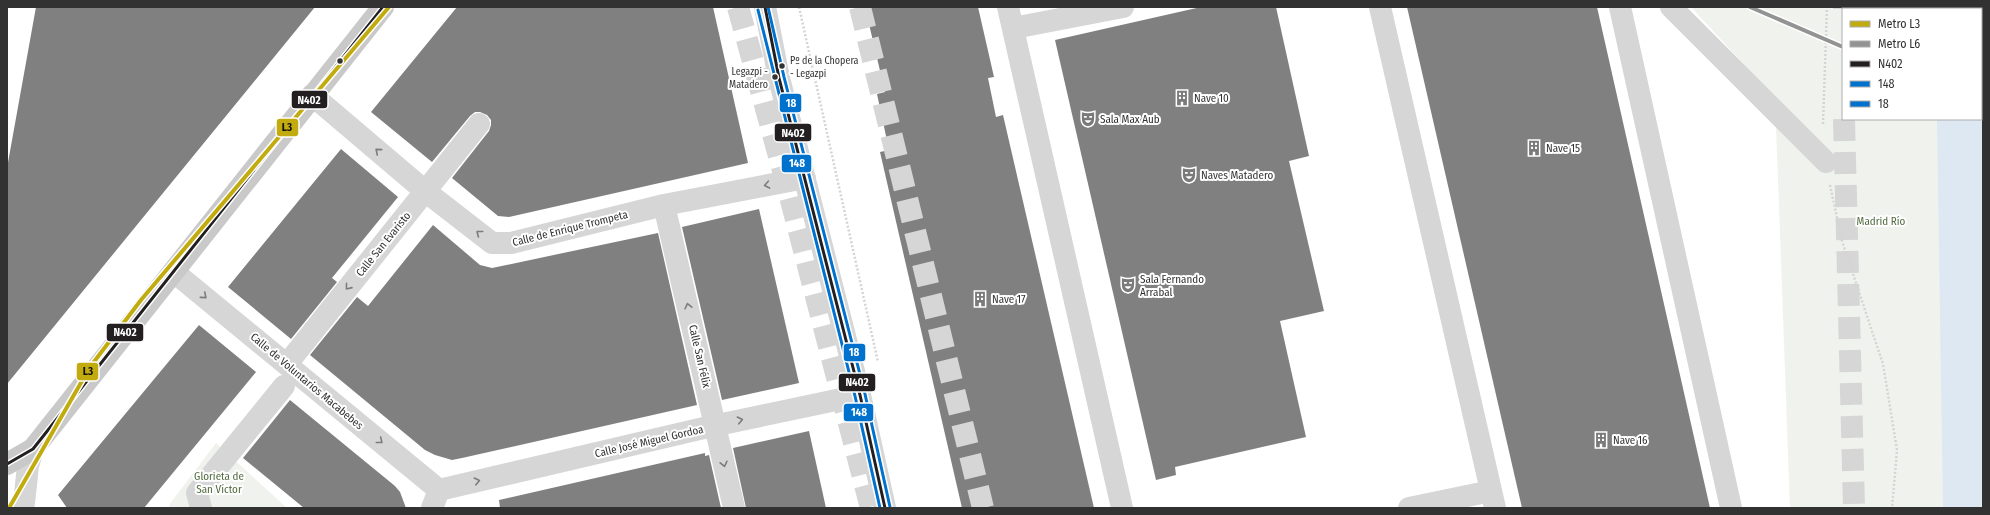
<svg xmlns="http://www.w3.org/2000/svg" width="1990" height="515" font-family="'Fira Sans Condensed',sans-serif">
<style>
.green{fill:#f0f3ed;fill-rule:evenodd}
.water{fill:#dde8f2}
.building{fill:#808080}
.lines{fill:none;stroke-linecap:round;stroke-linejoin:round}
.highway-tunnel{stroke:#d6d6d6;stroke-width:22;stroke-dasharray:22 11;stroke-linecap:butt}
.path{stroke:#d4d4d4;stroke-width:2.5;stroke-dasharray:2 2;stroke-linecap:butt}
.minor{stroke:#d6d6d6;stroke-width:22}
.major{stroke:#c9c9c9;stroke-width:22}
.bus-1-casing{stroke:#fff;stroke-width:6}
.bus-2-casing{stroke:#fff;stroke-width:6}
.bus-3-casing{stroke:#fff;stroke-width:6}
.bus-1{stroke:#231f20;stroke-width:3}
.bus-2{stroke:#0072ce;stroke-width:3}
.bus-3{stroke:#0072ce;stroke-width:3}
.metro-1-casing{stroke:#fff;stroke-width:7}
.metro-2-casing{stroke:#fff;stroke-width:7}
.metro-1{stroke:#c2ab0f;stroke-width:4}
.metro-2{stroke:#939393;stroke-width:4}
.oneway{stroke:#7c7c7c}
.bus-dot{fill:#323232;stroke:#fff;stroke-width:1.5}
.labels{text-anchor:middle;stroke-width:4;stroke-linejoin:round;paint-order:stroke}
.bus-label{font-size:10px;fill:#323232;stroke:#fff;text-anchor:start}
.poi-label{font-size:11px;fill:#323232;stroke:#fff;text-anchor:start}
.park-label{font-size:11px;fill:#526c41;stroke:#fff}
.street-label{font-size:11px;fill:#323232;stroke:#fff}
.line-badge{stroke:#fff;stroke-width:1.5}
.badge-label{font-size:11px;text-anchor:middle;font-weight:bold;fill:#fff}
.pale-badge-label{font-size:11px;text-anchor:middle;font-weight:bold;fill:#111}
</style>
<rect width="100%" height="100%" fill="#fff"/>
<!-- green -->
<path class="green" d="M1691,7H1983V508H1790L1775,98ZM1843,9H1981V119H1843Z
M216,443L287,508H170L169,505Z"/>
<!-- water -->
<path class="water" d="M1937,7H1983V508H1943L1937,119H1981V9H1937Z"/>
<!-- building -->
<path class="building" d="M36,7H315L7,384V168Z
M457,7H713L748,163L509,217L498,216L452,178L489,131L491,125V120L487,115L480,112H475L470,116L432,162L371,112Z
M865,7H978L994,77L988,78L996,117L1003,115L1094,508H962L880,152L889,150L877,94L885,92Z
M1201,7H1276L1309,156L1289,161L1324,311L1280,321L1306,437L1175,467L1176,475L1156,480L1055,40Z
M1407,7H1597L1710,508H1522Z
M341,149L398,197L332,278L337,282L291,339L228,287Z
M759,209L799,383L722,400L682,227Z
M433,225L480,265L492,268L658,233L697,405L462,458L452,460L435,455L425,450L310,355L357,297L368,306Z
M199,325L256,372L144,508H67L58,495Z
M290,400L395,486L400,492L406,508H304L243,458Z
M809,431L826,508H746L733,448Z
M705,453V456L709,455L721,508H500L499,500Z"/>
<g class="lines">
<!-- highway-tunnel -->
<path class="highway-tunnel" d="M738,7L787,185L871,508
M860,7L983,508
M1844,7V9
M1844,119L1854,508"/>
<!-- path -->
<path class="path" d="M799,7L878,362
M1823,124L1827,7
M1830,185L1842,241L1883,364L1897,450L1892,508"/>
<!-- minor -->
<path class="minor" d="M765,7L779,78L860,395L885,508
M1008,7L1122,508
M1380,7L1495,508
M1620,7L1731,508
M1671,7L1826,162
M1013,28L1123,7
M312,95L425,191L492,243H511L664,205L805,178
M664,205L734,508
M174,272L439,490
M287,364L479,124
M439,490L708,427L860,395
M20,508L24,503L28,466L33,449
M201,508L197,493L284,386
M432,508L439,490
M1409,508L1491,491"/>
<!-- major -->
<path class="major" d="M7,464L33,449L383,7"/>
<defs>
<path id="bus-1" d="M765,7L779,78L860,395L885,508
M7,464L33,449L383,7"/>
<path id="bus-2" d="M758,10L855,396L880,508"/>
<path id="bus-3" d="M768,7L784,77L865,394L890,507"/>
</defs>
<!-- bus-1 casing -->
<use href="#bus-1" class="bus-1-casing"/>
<!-- bus-2 casing -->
<use href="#bus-2" class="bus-2-casing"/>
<!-- bus-3 casing -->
<use href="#bus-3" class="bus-3-casing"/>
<!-- bus-1 -->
<use href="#bus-1" class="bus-1"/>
<!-- bus-2 -->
<use href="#bus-2" class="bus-2"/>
<!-- bus-3 -->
<use href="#bus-3" class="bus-3"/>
<defs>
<path id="metro-1" d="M9,508L90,367L141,300L389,7"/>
<path id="metro-2" d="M1750,7L1843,47"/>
</defs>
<!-- metro-1 casing -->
<use href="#metro-1" class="metro-1-casing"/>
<!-- metro-2 casing -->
<use href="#metro-2" class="metro-2-casing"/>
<!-- metro-1 -->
<use href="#metro-1" class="metro-1"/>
<!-- metro-2 -->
<use href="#metro-2" class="metro-2"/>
</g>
<!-- one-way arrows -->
<defs><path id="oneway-chevron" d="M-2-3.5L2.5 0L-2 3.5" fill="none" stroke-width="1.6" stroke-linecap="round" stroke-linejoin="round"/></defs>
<g class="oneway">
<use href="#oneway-chevron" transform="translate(378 151) rotate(-140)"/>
<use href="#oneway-chevron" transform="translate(767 185) rotate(169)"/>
<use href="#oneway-chevron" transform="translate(479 233) rotate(-142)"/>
<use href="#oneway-chevron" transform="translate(348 287) rotate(129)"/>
<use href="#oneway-chevron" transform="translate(204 296) rotate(40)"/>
<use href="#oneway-chevron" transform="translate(688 306) rotate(-103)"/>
<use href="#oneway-chevron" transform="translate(740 420) rotate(-12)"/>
<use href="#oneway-chevron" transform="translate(380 441) rotate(39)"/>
<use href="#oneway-chevron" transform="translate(724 464) rotate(77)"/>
<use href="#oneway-chevron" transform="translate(477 481) rotate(-13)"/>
</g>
<!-- icons -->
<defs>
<symbol id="building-bare" viewBox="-9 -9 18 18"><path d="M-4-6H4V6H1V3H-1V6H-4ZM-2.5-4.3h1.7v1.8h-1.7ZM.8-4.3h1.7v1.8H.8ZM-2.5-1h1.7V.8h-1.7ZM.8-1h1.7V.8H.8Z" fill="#7a7a7a" stroke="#fff" stroke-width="2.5" paint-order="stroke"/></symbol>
<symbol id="theatre-bare" viewBox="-9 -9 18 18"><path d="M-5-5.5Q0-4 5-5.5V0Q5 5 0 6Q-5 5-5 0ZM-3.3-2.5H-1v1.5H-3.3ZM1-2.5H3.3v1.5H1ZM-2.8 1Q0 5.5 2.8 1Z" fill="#7a7a7a" stroke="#fff" stroke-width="2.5" paint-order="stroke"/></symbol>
</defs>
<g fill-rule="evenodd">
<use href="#building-bare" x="1171" y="87" width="22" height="22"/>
<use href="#theatre-bare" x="1077" y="108" width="22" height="22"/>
<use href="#building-bare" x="1523" y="137" width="22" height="22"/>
<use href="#theatre-bare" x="1178" y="164" width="22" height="22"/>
<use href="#theatre-bare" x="1117" y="274" width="22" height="22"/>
<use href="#building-bare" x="969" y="288" width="22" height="22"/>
<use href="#building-bare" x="1590" y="429" width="22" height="22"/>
</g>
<!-- markers -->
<g class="bus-dot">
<circle cx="340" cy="61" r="3.5"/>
<circle cx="782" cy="66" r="3.5"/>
<circle cx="775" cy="77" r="3.5"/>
</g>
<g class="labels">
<!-- bus labels -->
<g class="bus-label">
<text x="790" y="64">Pº de la Chopera<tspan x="790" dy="13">- Legazpi</tspan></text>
<text x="768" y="75" text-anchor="end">Legazpi -<tspan x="768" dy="13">Matadero</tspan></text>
</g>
<!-- poi labels -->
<g class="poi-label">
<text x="1194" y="102">Nave 10</text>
<text x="1100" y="123">Sala Max Aub</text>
<text x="1546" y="152">Nave 15</text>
<text x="1201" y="179">Naves Matadero</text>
<text x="1140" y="283">Sala Fernando<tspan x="1140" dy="13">Arrabal</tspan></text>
<text x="992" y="303">Nave 17</text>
<text x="1613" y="444">Nave 16</text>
</g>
<!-- park labels -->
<g class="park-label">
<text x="1881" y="225">Madrid Río</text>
<text x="219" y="480">Glorieta de<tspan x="219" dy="13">San Víctor</tspan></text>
</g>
<!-- street labels -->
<g class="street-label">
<text transform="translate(570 228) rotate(-14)" y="4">Calle de Enrique Trompeta</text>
<text transform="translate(383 244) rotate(-51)" y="4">Calle San Evaristo</text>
<text transform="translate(700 356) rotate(77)" y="4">Calle San Félix</text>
<text transform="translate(307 381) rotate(40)" y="4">Calle de Voluntarios Macabebes</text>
<text transform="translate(649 441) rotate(-13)" y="4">Calle José Miguel Gordoa</text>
</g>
</g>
<g class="line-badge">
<rect x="291" y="90" width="37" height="19" rx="4" fill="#231f20"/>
<rect x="779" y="93" width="23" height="20" rx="4" fill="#0072ce"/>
<rect x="276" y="118" width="23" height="19" rx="4" fill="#c2ab0f"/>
<rect x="774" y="123" width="38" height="19" rx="4" fill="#231f20"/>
<rect x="781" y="154" width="31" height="19" rx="4" fill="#0072ce"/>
<rect x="106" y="323" width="38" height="19" rx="4" fill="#231f20"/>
<rect x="843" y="343" width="23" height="19" rx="4" fill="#0072ce"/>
<rect x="76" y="362" width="23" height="19" rx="4" fill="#c2ab0f"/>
<rect x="838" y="373" width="38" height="19" rx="4" fill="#231f20"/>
<rect x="843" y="403" width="31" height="19" rx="4" fill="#0072ce"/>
</g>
<g class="badge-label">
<text x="309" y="104">N402</text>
<text x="791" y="107">18</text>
<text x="793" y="137">N402</text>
<text x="797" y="167">148</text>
<text x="125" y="336">N402</text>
<text x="854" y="356">18</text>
<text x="857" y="386">N402</text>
<text x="859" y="416">148</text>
</g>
<g class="pale-badge-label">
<text x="287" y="131">L3</text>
<text x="88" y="375">L3</text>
</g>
<!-- border -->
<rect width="1990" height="515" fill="none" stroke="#323232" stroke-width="16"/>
<!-- legend -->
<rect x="1842" y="8" width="140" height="112" fill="#ffffff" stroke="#adadad"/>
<rect x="1850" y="21" width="20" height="6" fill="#c2ab0f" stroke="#adadad"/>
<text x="1878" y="28" font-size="12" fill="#323232">Metro L3</text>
<rect x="1850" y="41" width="20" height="6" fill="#939393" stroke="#adadad"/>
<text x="1878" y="48" font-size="12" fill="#323232">Metro L6</text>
<rect x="1850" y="61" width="20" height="6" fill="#231f20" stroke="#adadad"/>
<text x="1878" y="68" font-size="12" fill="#323232">N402</text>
<rect x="1850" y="81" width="20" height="6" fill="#0072ce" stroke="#adadad"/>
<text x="1878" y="88" font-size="12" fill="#323232">148</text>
<rect x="1850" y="101" width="20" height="6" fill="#0072ce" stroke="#adadad"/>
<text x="1878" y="108" font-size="12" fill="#323232">18</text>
</svg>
